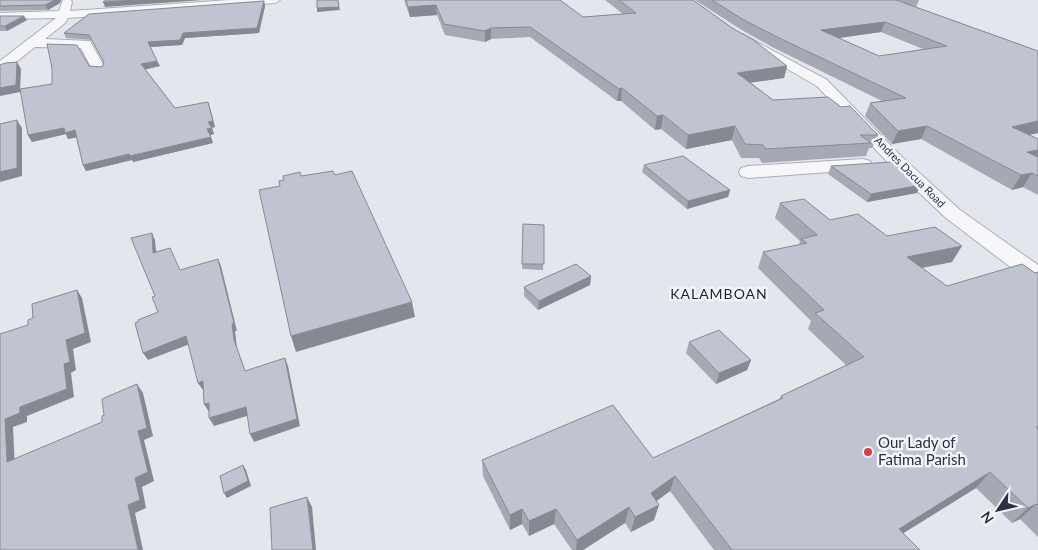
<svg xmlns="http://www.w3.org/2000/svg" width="1038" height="550" font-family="Lato,sans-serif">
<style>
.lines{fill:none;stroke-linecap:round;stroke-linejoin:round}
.street-casing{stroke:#abafbb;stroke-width:2}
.street{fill:#f7f7fa;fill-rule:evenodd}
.wall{fill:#a5a9b3;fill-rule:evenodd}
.shaded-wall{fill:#868992}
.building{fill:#c0c4d0;stroke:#868992;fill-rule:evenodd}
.poi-dot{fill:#dd3d3f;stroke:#f3f5f9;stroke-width:2}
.labels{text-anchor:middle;stroke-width:5;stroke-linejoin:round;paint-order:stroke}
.far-street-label{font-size:11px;fill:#293047;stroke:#f3f5f9}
.neighbourhood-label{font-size:14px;letter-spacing:1px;fill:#1b2138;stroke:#f3f5f9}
.near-poi-label{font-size:15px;fill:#293047;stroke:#f3f5f9;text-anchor:start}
</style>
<rect width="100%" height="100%" fill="#e3e6ed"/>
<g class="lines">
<defs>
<path id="street" d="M63,0H71L72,2L70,11L230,0H280L275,3L68,18L65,23L45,39L90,41L105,68L103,71H93L81,48L35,47L5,71L0,72V61L56,18L0,19V13L59,11Z
M742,34L827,80L903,158L960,210L1038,265V285L1030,282L946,218L891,166L817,86L738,41L736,38Z
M863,159L870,161L872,165L870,169L748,178L741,176L739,172L741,168L748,166Z"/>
</defs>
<!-- street casing -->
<use href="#street" class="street-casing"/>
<!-- street -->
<use href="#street" class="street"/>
</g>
<!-- wall -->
<path class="wall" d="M0,0H61L60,3L48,10L0,11Z
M404,0H560L583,17L623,14L605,0H693L787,66L784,78L750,82L773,100L878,135L872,148H869L866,156L762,163L759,158H741L732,140L686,149L661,129L655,130L621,101H617L530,37L491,39L485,42L445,35L437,15L410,17Z
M695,0H919L916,7L1038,51V133L1029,135L1038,139V195L1023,187L1012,190L921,139L892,144L865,116L870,103L882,101L774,48L740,29ZM881,32L923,49L879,56L839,38Z
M264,1L265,6L259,33L185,38L182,45L150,47L160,66L145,69L175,108L208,102L215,127L212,128L214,134L210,135L213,143L133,162L132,160L86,171L83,165L76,137L68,139L66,134L32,142L28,135L52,84L89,66L102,67L104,62L92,40L66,38L64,33Z
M0,16L27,20L7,31H0Z
M644,165L730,190L728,197L687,209L642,172Z
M831,166L917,193L867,202L828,174Z
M780,203L830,220L887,236L952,262L922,268L947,286L1038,272V537L1020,519L1012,523L976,488L903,533L920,550H714L670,491L657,501L654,520L631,532L625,523L583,550H572L554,524L529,536L522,524L510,530L483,476L482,460L653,458L779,399L781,396L846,365L808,329L811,321L758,268L763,252L799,245L800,241L775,218Z
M523,224L544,225L543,270L522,269Z
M591,276L590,285L538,310L524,296V287Z
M689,342L751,360L747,370L716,384L686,353Z"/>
<!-- shaded-wall -->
<path class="shaded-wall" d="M55,0H61L60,3L48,10L45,5Z
M138,0H203L105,7L103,2Z
M264,1L265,6L259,33L185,38L182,45L150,47L148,42L183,33Z
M436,5L437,15L410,17L408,7Z
M339,7L340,10L317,12V8Z
M24,16L27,20L7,31L5,26Z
M885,22L881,32L817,41L821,30Z
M491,28V39L485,42V31Z
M157,61L160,66L143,70L141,64Z
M17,62L21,69L20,92L0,96V88Z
M787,66L784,78L735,85L737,73Z
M622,88L621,101H617L619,89Z
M208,102L210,108L215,127L210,128L208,122Z
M663,115L661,129L655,130L657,116Z
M17,120L22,128V176L0,182V172Z
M1038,121V133L1004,140L1012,127Z
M735,126L732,140L686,149L688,135Z
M927,126L921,139L892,144L898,131Z
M64,128L75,130L78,137L68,139L66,134L32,142L28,135Z
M212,128L214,134L210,135L207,129Z
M211,137L213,143L133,162L132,160L86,171L83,165L129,154Z
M1038,150V162L1027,152Z
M1032,173L1023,187L1012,190L1021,175Z
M921,185L917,193L867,202L871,194Z
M730,190L728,197L687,209L688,201Z
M152,233L155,240L157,261L153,253Z
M962,246L952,262L899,272L907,257Z
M218,259L221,266L237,331H235L237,348L249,378L234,340Z
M591,276L590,285L538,310L539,301Z
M77,290L82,298L91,342L73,349L76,370L71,373L74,397L27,416V422L13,427L15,470L7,462L5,419L64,364L66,340Z
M412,302L415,317L296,352L291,336Z
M186,336L190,344L148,360L143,353Z
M285,358L288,366L300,426L254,442L250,434Z
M751,360L747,370L716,384L719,373Z
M203,381L207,389L203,390L198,383Z
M137,384L143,393L153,436L144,440L154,481L142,487L146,508L135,513L143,550H138L128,505L135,478Z
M209,403L213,410L209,412L204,404Z
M246,407L250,415L214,426L209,418Z
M243,465L246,470L251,486L227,498L224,493Z
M990,472L976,488L886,544L899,529Z
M675,476L670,491L647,508L651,493Z
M307,497L312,507L316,550H313Z
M1036,504L1020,519L1012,523L1028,508Z
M659,505L654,520L631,532L635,517Z
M629,507L625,523L583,550H576L577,540Z
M522,509V524L510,530V515Z
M556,509L554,524L529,536V521Z"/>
<!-- building -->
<path class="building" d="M0,0H55L45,5L0,6Z
M106,0H138L103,2Z
M317,0H338L339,7L317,8Z
M406,0H560L583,17L636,13L619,0H693L732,28L752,39L787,66L737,73L773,100L828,97L841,107L850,106L878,135H860L871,143L766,149L763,145L745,144L735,126L688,135L663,115L657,116L622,88L619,89L530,27L491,28L485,31L444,24L436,5L408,7Z
M712,0H896L1038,51V54H1037L1038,55V121L1012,127L1038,139V150L1027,152L1038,157V176L1032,173L1021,175L927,126L898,131L870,103L906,98L777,37L742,19ZM885,22L947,46L879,56L821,30Z
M264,1L257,28L183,33L180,40L148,42L157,61L141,64L175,108L208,102L213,121L208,122L212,128L207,129L211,137L130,156L129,154L83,165L75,130L65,133L64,128L28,135L20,89L52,84V68L47,44L77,45L89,66L102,67L104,62L89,35L64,33L89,14Z
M0,16H24L5,26H0Z
M17,62L16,85L0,88V65L5,63Z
M17,120V168L0,172V124Z
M683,156L730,190L688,201L644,165Z
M891,162L909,174L921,185L871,194L831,166Z
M333,171L335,175L352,171L412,302L291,336L259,190L280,186L279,181L284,180L283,176L300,172L301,176Z
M804,199L830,220L858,214L887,236L935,227L962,246L907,257L947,286L1022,264L1035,273L1038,272V426L1036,427L1038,429V505L1036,504L1028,508L990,472L899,529L920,550H732L675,476L651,493L659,505L635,517L629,507L577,540L556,509L529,521L522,509L510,515L482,460L613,405L653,458L783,398L781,396L864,357L815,313L824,310L763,252L807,243L801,239L817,235L780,203Z
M523,224L544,225V264H522Z
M152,233L153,253L170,248L180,270L218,259L234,323L232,324L234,340L245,371L285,358L297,419L250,434L246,407L209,418V403L204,404L203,381L198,383L186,336L143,353L135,323L138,322V320L158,312L152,297L155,296L131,238Z
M576,264L591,276L539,301L524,287Z
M77,290L85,333L66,340L70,362L64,364L67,389L20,407V413L5,419L7,462L102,422V416L104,415L102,399L137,384L147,428L138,431L148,472L135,478L140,500L128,505L138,550H0V334L28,325V320L33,318L32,304Z
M719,330L751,360L719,373L689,342Z
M243,465L248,481L224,493L220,476Z
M307,497L313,550H272L270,508Z"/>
<!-- markers -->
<circle class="poi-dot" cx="868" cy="452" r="5"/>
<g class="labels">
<!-- far-street labels -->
<g class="far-street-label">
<text transform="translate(910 172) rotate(45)" y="4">Andres Dacua Road</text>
</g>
<!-- neighbourhood labels -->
<g class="neighbourhood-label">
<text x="719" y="299">KALAMBOAN</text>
</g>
<!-- near-poi labels -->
<g class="near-poi-label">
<text x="878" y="448">Our Lady of<tspan x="878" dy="17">Fatima Parish</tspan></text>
</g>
</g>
<!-- north arrow -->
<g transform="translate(998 510) rotate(235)" stroke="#f3f5f9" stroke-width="4" paint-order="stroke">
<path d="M0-4L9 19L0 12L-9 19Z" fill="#293047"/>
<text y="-8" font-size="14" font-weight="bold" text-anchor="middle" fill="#293047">N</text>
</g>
</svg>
